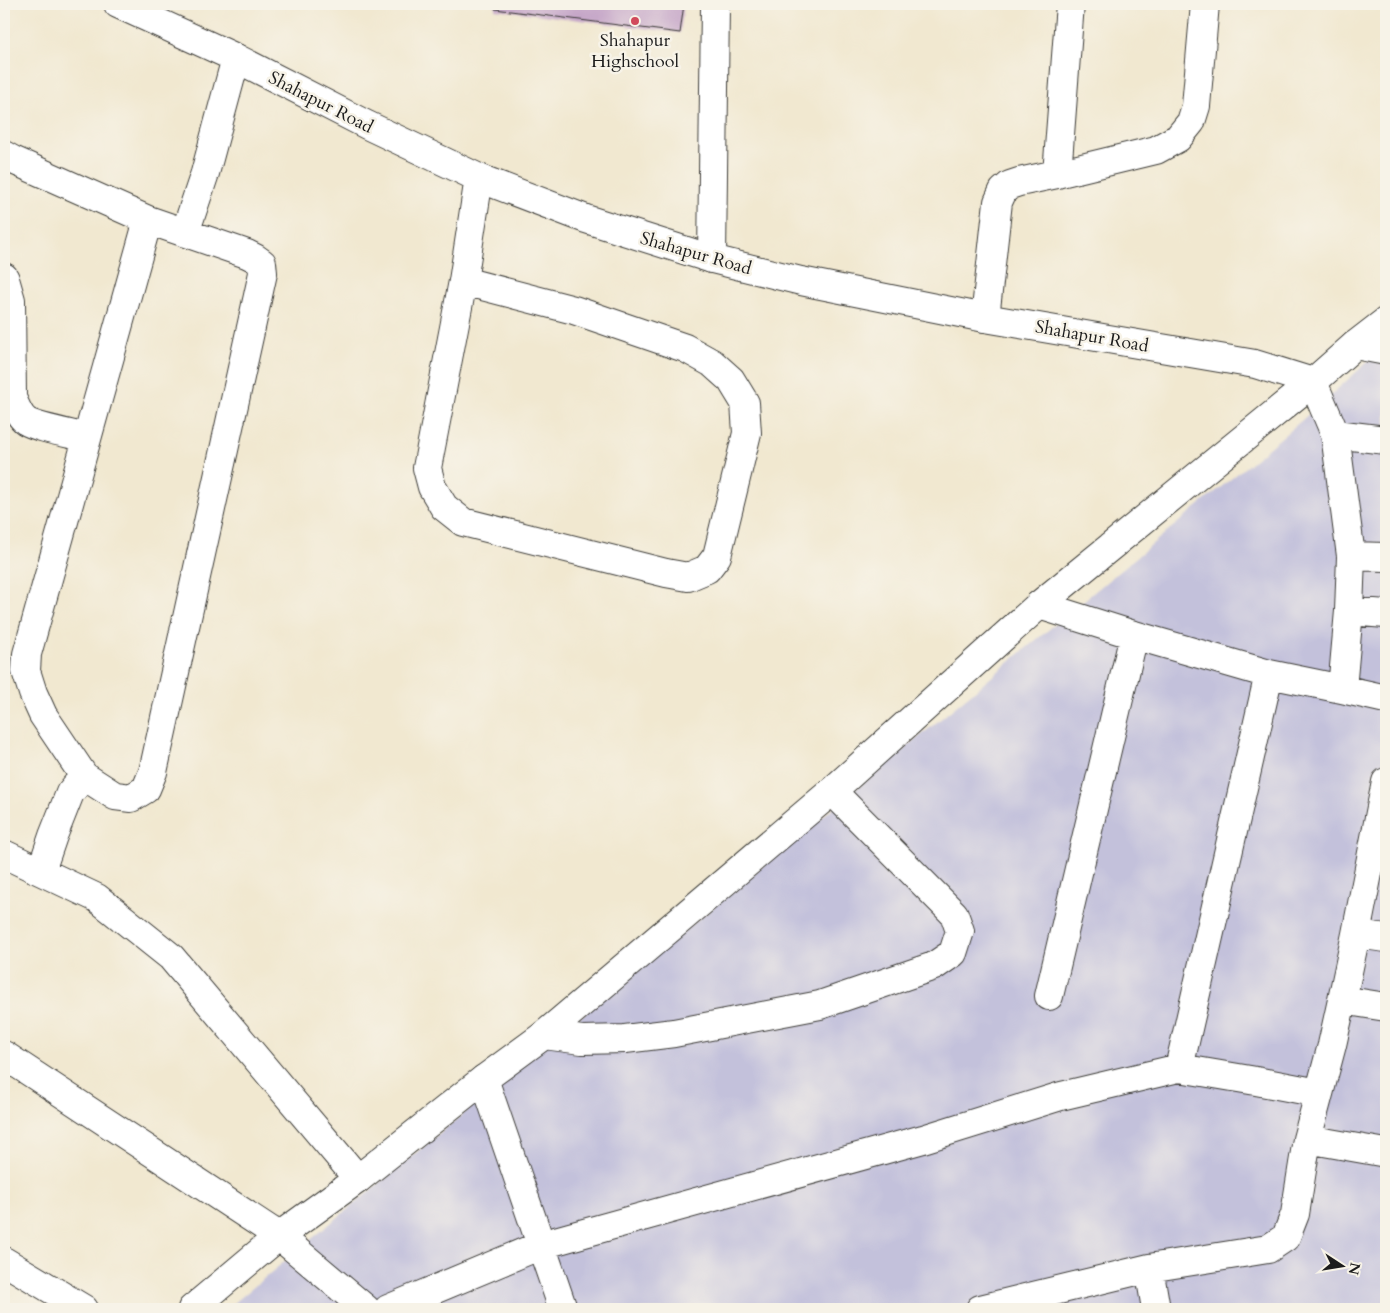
<svg xmlns="http://www.w3.org/2000/svg" width="1390" height="1313" font-family="Cardo,serif">
<style>
.industrial{fill:#c3c1db}
.building{fill:#c4a4c7}
.lines{fill:none;stroke-linecap:round;stroke-linejoin:round}
.minor-casing{stroke:#3c3b37;stroke-width:30}
.major-casing{stroke:#3c3b37;stroke-width:30}
.minor{stroke:#fff;stroke-width:28}
.major{stroke:#fff;stroke-width:28}
.poi-dot{fill:#d1495b;stroke:#f7f3e8;stroke-width:2}
.labels{text-anchor:middle;stroke-width:5;stroke-linejoin:round;paint-order:stroke}
.poi-label{font-size:18px;fill:#1c1c1c;stroke:#f7f3e8}
.street-label{font-size:18px;fill:#1c1c1c;stroke:#f7f3e8}
</style>
<rect width="100%" height="100%" fill="#f7f3e8"/>
<filter id="ink" filterUnits="userSpaceOnUse"><feTurbulence type="fractalNoise" baseFrequency=".02" numOctaves="2"/><feDisplacementMap in="SourceGraphic" scale="10" xChannelSelector="R" yChannelSelector="G"/><feConvolveMatrix kernelMatrix="1 2 1 2 8 2 1 2 1" color-interpolation-filters="sRGB"/></filter>
<filter id="wash" filterUnits="userSpaceOnUse"><feTurbulence type="fractalNoise" baseFrequency=".0096" numOctaves="4" result="noise"/><feDisplacementMap in="SourceGraphic" scale="20" xChannelSelector="R" yChannelSelector="G"/><feGaussianBlur stdDeviation="1.12" result="paint"/><feColorMatrix in="noise" values="0 0 0 0 0 0 0 0 0 0 0 0 0 0 0 0 0 1.4 0 .05"/><feComposite in="paint" operator="in"/></filter>
<g filter="url(#wash)">
<rect width="100%" height="100%" fill="#f1e8d0"/>
<!-- industrial -->
<path class="industrial" d="M1386,346V1309H227L1301,421Z"/>
<g id="blocks">
<!-- building -->
<path class="building" d="M495,4H684L680,33L495,9Z"/>
</g>
</g>
<g filter="url(#ink)">
<use href="#blocks" fill-opacity="0" stroke="#3c3b37" stroke-width="1"/>
<g class="lines">
<defs>
<path id="minor" d="M4,155L13,160L148,220L247,254L255,258L262,263L263,273L153,772L146,789L131,798L115,796L84,776L43,715L33,693L26,671L27,654L148,220
M1057,174L1070,4
M185,233L205,173L236,58
M712,259L715,4
M4,277L5,279L11,300L12,398C16,406 19,416 26,421C37,428 73,434 87,438
M463,281L574,310L685,348L712,363L731,380L745,403L747,433L717,556L707,569L688,577L666,573L463,522L444,507L432,487L427,468L463,281L479,178
M985,318L998,202L1003,191L1010,185L1019,182L1057,174L1156,150L1178,138L1191,122L1196,106L1205,4
M1355,345L1386,351
M1313,382L1335,434L1351,556L1349,611L1342,689
M1335,434L1386,440
M1351,556L1386,557
M1039,605L1134,635L1269,674L1342,689L1386,699
M1349,611L1386,614
M4,854L97,898L171,957L358,1179
M41,871L53,836L70,793L84,776
M1356,934L1386,938
M1049,996L1134,635
M1342,1000L1386,1007
M544,1035L582,1040L625,1039L674,1033L820,1005L934,966L953,953L960,931L954,914L832,791
M4,1055L279,1236L366,1309
M1179,1068L1269,674
M484,1079L563,1309
M1307,1139L1386,1153
M4,1261L84,1309
M1149,1268L1156,1309
M388,1309L541,1245L923,1139L1061,1096L1179,1068L1256,1081L1319,1093
M980,1309L1149,1268L1268,1249L1286,1237L1295,1214L1307,1139L1332,1045L1342,1000L1356,934L1386,782"/>
<path id="major" d="M118,4L236,58L367,125L479,178L586,219L712,259L801,281L985,318L1255,364L1313,382
M192,1309L279,1236L358,1179L484,1079L544,1035L832,791L1039,605L1313,382L1355,345L1386,321"/>
</defs>
<!-- minor casing -->
<use href="#minor" class="minor-casing"/>
<!-- major casing -->
<use href="#major" class="major-casing"/>
<!-- minor -->
<use href="#minor" class="minor"/>
<!-- major -->
<use href="#major" class="major"/>
</g>
</g>
<!-- markers -->
<circle class="poi-dot" cx="635" cy="21" r="5"/>
<g class="labels">
<!-- poi labels -->
<g class="poi-label">
<text x="635" y="46">Shahapur<tspan x="635" dy="21">Highschool</tspan></text>
</g>
<!-- street labels -->
<g class="street-label">
<text transform="translate(321 102) rotate(27)" y="6">Shahapur Road</text>
<text transform="translate(696 253) rotate(16)" y="6">Shahapur Road</text>
<text transform="translate(1092 336) rotate(10)" y="6">Shahapur Road</text>
</g>
</g>
<!-- margin -->
<rect width="1390" height="1313" fill="none" stroke="#f7f3e8" stroke-width="20"/>
<!-- north arrow -->
<g transform="translate(1342 1266) rotate(102)" stroke="#f7f3e8" stroke-width="4" paint-order="stroke">
<path d="M0-4L9 19L0 12L-9 19Z" fill="#1c1c1c"/>
<text y="-8" font-size="14" font-weight="bold" text-anchor="middle" fill="#1c1c1c">N</text>
</g>
</svg>
